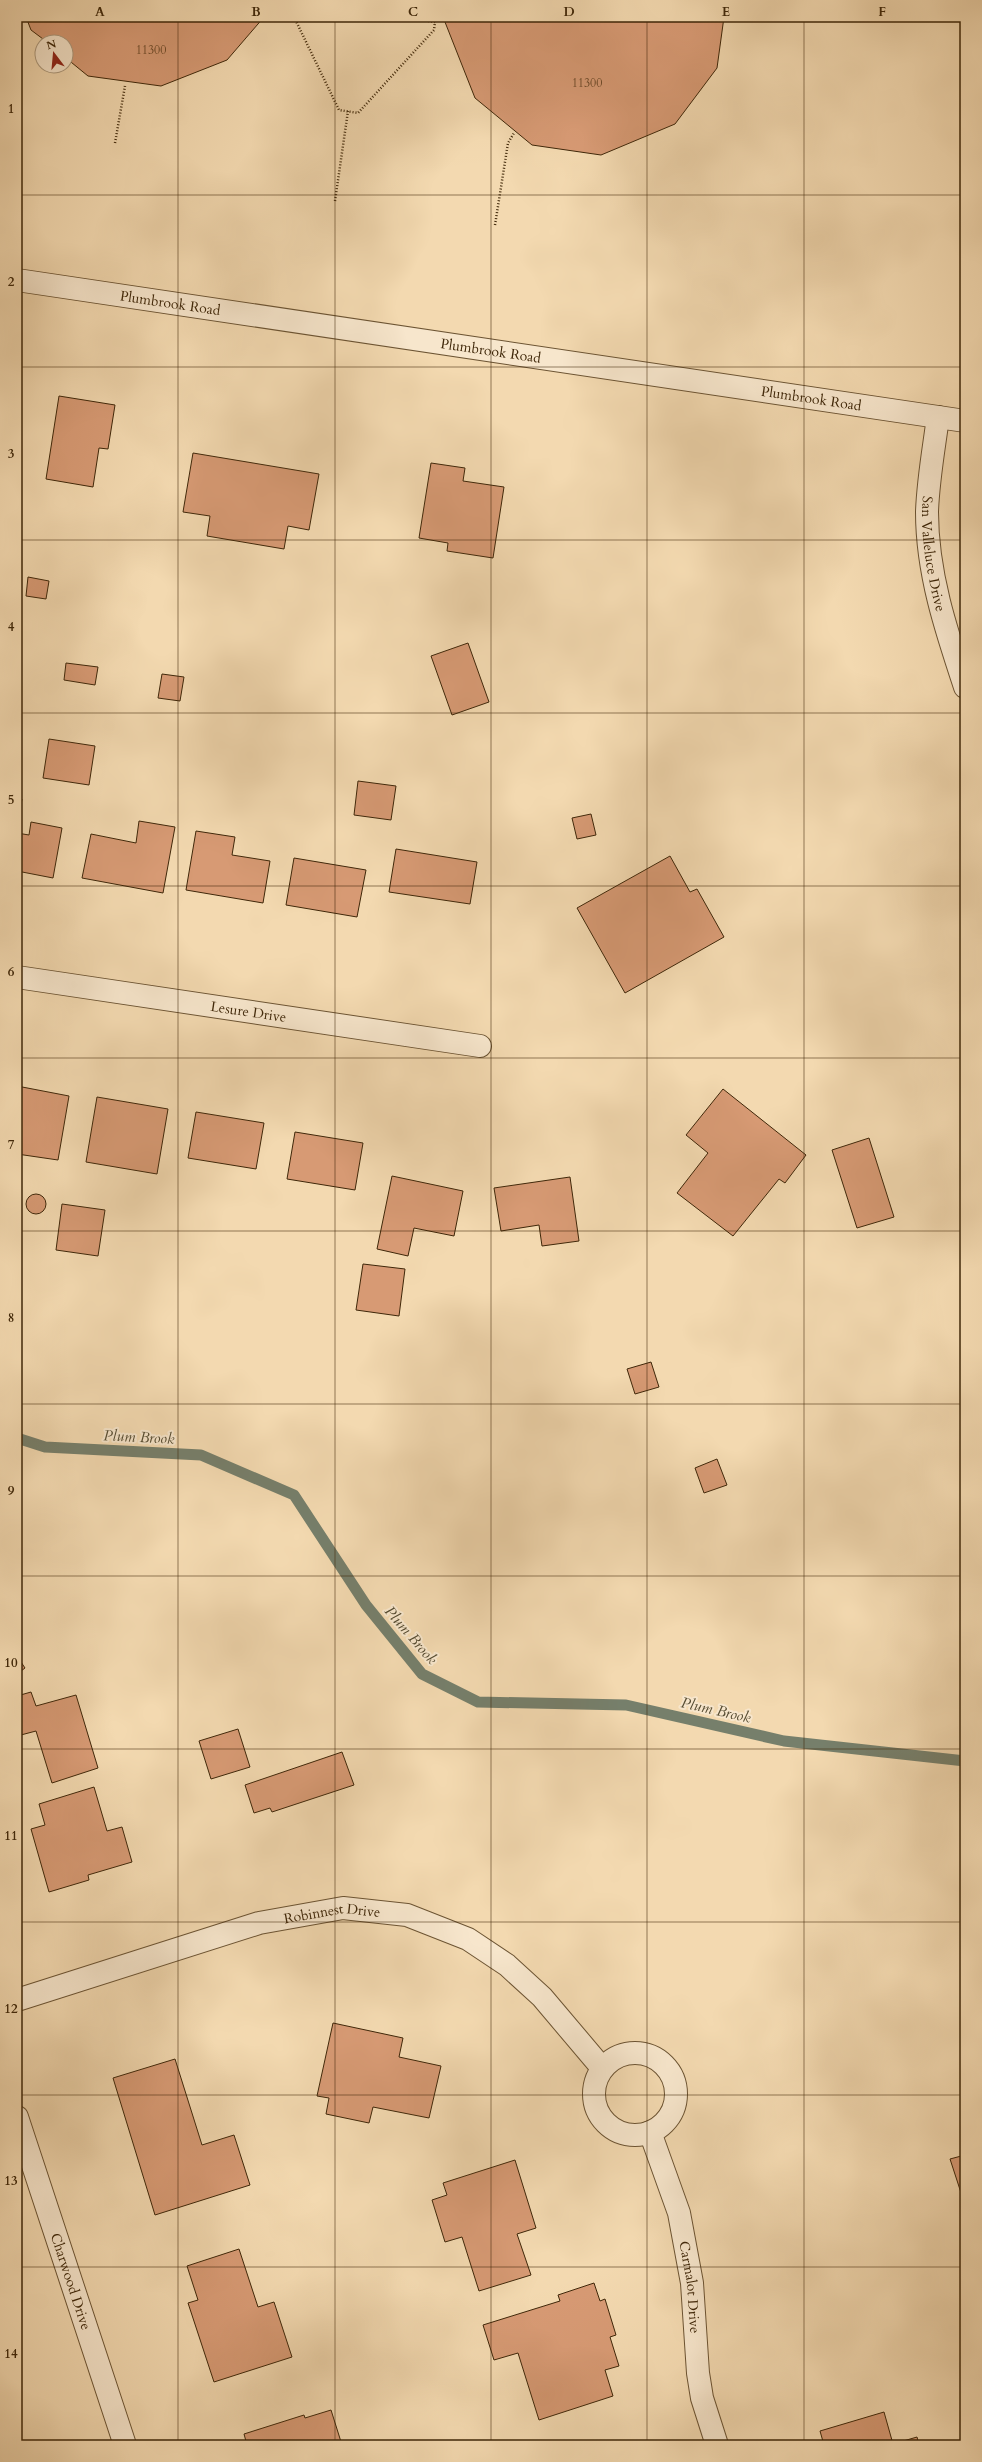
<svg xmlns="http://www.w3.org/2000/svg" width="982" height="2462" font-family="Cardo,serif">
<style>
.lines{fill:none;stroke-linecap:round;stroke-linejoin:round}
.stream{stroke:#767f6b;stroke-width:11}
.building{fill:#d79a74;stroke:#3f2709}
.minor-casing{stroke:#6c5433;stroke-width:24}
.tertiary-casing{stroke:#6c5433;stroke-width:24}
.path{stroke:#3f2709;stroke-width:2.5;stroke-dasharray:1 2;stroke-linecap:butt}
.minor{stroke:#f7e6cc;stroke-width:22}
.tertiary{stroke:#f7e6cc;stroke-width:22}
.grid{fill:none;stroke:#3f2709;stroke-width:1;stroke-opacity:0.55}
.labels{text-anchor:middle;stroke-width:4;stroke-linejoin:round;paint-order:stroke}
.number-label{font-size:12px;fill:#654424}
.street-label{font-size:14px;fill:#3f2709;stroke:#f7e6cc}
.water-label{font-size:15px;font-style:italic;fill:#564c32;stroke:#f7e6cc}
.neatline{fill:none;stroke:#3f2709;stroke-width:1.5}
.grid-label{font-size:13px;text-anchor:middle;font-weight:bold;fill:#3f2709}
</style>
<rect width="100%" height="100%" fill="#f3d9b0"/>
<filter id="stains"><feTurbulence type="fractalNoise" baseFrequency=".005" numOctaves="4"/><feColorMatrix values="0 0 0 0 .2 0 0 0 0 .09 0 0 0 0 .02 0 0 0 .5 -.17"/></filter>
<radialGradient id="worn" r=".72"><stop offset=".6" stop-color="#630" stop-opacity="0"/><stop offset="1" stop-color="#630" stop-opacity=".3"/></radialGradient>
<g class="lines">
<!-- stream -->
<path class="stream" d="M17,1438L45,1447L201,1455L294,1495L366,1605L422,1674L478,1702L626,1705L784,1741L965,1761"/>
</g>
<!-- building -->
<path class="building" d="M26,17H264L227,60L161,86L88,76L66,58V42H47L31,30Z
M443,17H724L717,68L675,124L601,155L532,145L475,98Z
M59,396L115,405L108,449L99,448L93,487L46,479Z
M193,453L319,474L309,530L288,526L284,549L207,536L210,516L183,512Z
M431,463L465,468L463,481L504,487L493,558L447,551L448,543L419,538Z
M28,577L49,581L46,599L26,596Z
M468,643L489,702L452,715L431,656Z
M66,663L98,667L95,685L64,680Z
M162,674L184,677L180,701L158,698Z
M49,739L95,746L89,785L43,778Z
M358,781L396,786L391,820L354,815Z
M17,798L22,799L17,827Z
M591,814L596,835L577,839L572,818Z
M139,821L175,827L163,893L82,878L91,834L136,843Z
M31,822L62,828L53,878L17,871V833L29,835Z
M196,831L235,837L232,855L270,861L263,903L186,890Z
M396,849L477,862L470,904L389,892Z
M670,856L690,892L697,889L724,937L625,993L577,908Z
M294,858L366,870L357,917L286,905Z
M17,1086L69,1096L58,1160L17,1154Z
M723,1089L806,1155L785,1183L779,1179L733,1236L677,1193L708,1153L686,1135Z
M97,1097L168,1109L157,1174L86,1162Z
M196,1112L264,1123L256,1169L188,1158Z
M295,1132L363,1143L355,1190L287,1179Z
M869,1138L894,1217L857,1228L832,1150Z
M392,1176L463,1191L454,1236L414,1228L408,1256L377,1249Z
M570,1177L579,1241L542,1246L539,1225L501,1231L494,1188Z
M26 1204a10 10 0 1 1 20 0a10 10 0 1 1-20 0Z
M62,1204L105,1210L98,1256L56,1250Z
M363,1264L405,1269L399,1316L356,1310Z
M651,1362L659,1387L635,1394L627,1369Z
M717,1459L727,1485L704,1493L695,1468Z
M17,1656L25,1668L17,1674Z
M31,1692L36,1706L76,1695L98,1768L52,1783L36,1731L17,1736V1696Z
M238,1729L250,1767L211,1779L199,1741Z
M342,1752L354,1785L272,1812L270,1808L254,1813L245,1785Z
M94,1787L107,1831L122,1827L132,1862L88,1875L89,1880L49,1892L31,1829L45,1825L39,1804Z
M333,2023L403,2038L399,2057L441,2066L429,2118L373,2107L369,2123L326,2114L329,2098L317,2096Z
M175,2059L202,2145L234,2135L250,2185L155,2215L113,2078Z
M965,2155V2205L950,2159Z
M515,2160L536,2228L517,2234L531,2275L479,2291L462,2237L445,2242L432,2200L447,2195L443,2183Z
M239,2249L258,2307L274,2302L292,2357L214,2382L188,2303L198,2300L187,2266Z
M594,2283L600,2301L605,2299L616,2335L610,2337L619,2366L605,2370L613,2396L539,2420L518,2353L494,2360L483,2325L560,2301L558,2295Z
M331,2410L342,2445H247L244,2434L304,2415L305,2418Z
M884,2412L893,2444L917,2437L919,2445H824L820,2431Z"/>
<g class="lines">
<defs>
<g id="minor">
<path id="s1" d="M938,417C934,448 928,480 927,512C927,573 946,630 965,687"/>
<path id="s2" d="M17,977L480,1046"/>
<path id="s3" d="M17,2000L259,1923L343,1908L407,1915L468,1939L507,1965L542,1997L602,2068"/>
<circle cx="635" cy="2094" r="41"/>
<path id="s4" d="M17,2117L125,2445"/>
<path id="s5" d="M650,2132L679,2213L692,2283L698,2373L702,2398L717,2445"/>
</g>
<g id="tertiary">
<path id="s6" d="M17,280L965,421"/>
</g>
</defs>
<!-- minor casing -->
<use href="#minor" class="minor-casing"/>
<!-- tertiary casing -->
<use href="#tertiary" class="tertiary-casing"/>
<!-- path -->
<path class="path" d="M294,17L339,110L358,113L434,30L435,22L402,17
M115,143L125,86
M335,201L348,111
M495,225L508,143L514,133"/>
<!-- minor -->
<use href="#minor" class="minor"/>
<!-- tertiary -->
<use href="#tertiary" class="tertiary"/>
</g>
<!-- grid -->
<path class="grid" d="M178,17V2445M335,17V2445M491,17V2445M647,17V2445M804,17V2445M17,195H965M17,367H965M17,540H965M17,713H965M17,886H965M17,1058H965M17,1231H965M17,1404H965M17,1576H965M17,1749H965M17,1922H965M17,2095H965M17,2267H965"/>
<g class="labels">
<!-- number labels -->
<g class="number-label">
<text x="151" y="54">11300</text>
<text x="587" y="87">11300</text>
</g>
<!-- street labels -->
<g class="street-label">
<text dy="5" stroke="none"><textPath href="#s6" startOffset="155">Plumbrook Road</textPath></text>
<text dy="5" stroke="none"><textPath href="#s6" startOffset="479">Plumbrook Road</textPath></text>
<text dy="5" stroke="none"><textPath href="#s6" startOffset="803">Plumbrook Road</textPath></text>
<text dy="5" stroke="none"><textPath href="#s1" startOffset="138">San Valleluce Drive</textPath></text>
<text dy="5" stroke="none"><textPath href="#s2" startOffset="234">Lesure Drive</textPath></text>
<text dy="5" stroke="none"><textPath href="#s3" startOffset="328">Robinnest Drive</textPath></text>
<text dy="5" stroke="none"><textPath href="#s4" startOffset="173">Charwood Drive</textPath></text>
<text dy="5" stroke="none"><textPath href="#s5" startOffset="161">Carmalot Drive</textPath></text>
</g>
<!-- water labels -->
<g class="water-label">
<text transform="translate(139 1437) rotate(3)" y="5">Plum Brook</text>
<text transform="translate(411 1635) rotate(49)" y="5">Plum Brook</text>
<text transform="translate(716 1710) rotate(13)" y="5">Plum Brook</text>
</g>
</g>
<!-- margin -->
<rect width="982" height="2462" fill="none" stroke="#f3d9b0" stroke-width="44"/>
<!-- north arrow -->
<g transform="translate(54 54) rotate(344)"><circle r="19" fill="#f7e6cc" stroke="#ad9a7e"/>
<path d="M0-3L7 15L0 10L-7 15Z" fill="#8f2418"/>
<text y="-6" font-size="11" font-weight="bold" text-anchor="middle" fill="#3f2709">N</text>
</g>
<rect x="22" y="22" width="938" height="2418" class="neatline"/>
<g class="grid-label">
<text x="100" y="16">A</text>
<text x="256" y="16">B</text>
<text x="413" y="16">C</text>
<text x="569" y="16">D</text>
<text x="726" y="16">E</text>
<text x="882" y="16">F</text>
<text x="11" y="113">1</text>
<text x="11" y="286">2</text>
<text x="11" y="458">3</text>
<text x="11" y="631">4</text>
<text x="11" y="804">5</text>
<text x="11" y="976">6</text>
<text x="11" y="1149">7</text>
<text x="11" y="1322">8</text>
<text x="11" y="1495">9</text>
<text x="11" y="1667">10</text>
<text x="11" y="1840">11</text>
<text x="11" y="2013">12</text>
<text x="11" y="2185">13</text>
<text x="11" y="2358">14</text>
</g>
<rect width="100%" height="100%" filter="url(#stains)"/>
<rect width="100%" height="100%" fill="url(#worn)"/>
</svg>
